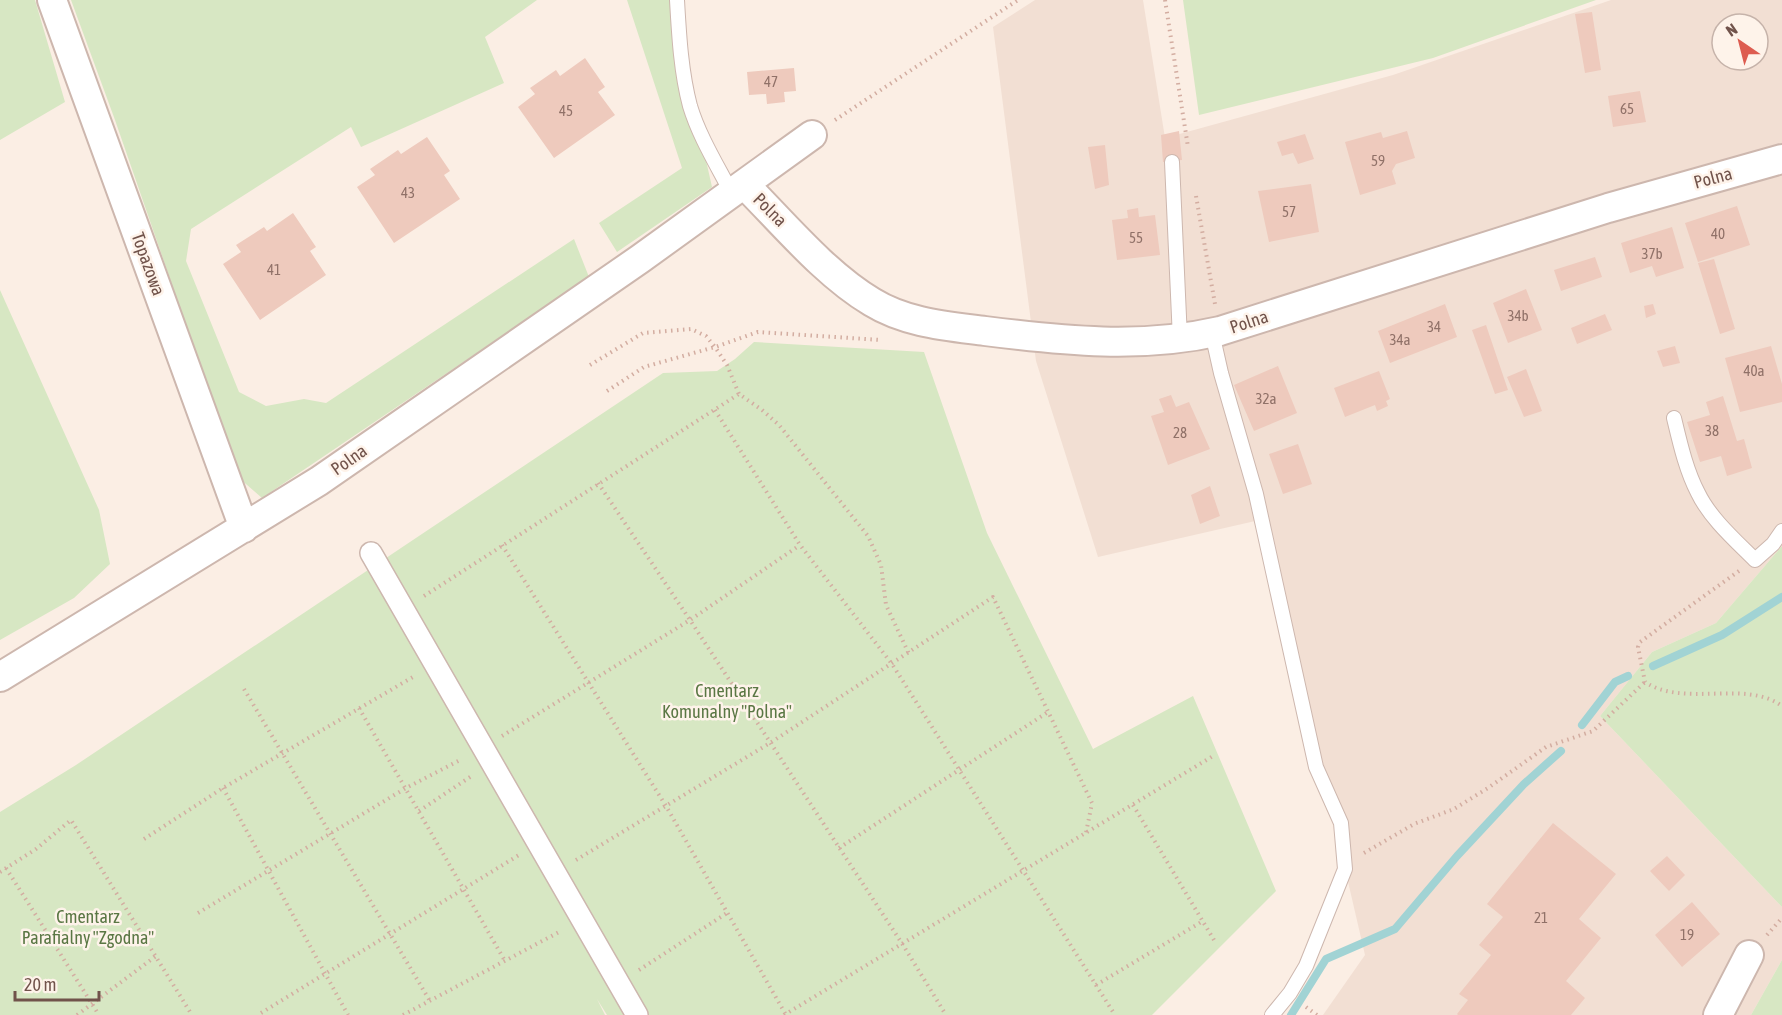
<svg xmlns="http://www.w3.org/2000/svg" width="1782" height="1015" font-family="'Asap Condensed',sans-serif">
<style>
.residential{fill:#f2dfd3;fill-rule:evenodd}
.green{fill:#d7e7c3}
.lines{fill:none;stroke-linecap:round;stroke-linejoin:round}
.stream{stroke:#a1d3d4;stroke-width:8}
.building{fill:#eecabd}
.service-casing{stroke:#cdb7ae;stroke-width:16}
.pedestrian-casing{stroke:#cdb7ae;stroke-width:24}
.minor-casing{stroke:#cdb7ae;stroke-width:32}
.path{stroke:#d3ada1;stroke-width:4;stroke-dasharray:1.5 4.5;stroke-linecap:butt}
.service{stroke:#fff;stroke-width:14}
.pedestrian{stroke:#fff;stroke-width:21}
.minor{stroke:#fff;stroke-width:28}
.labels{text-anchor:middle;stroke-width:5;stroke-linejoin:round;paint-order:stroke}
.number-label{font-size:15px;fill:#907168}
.street-label{font-size:18px;fill:#71534b;stroke:#fef3ea}
.park-label{font-size:18px;fill:#5a7744;stroke:#fef3ea}
</style>
<rect width="100%" height="100%" fill="#fbeee4"/>
<!-- residential -->
<path class="residential" d="M1035,0H1143L1165,138L1393,75L1611,0H1782V546L1716,623L1652,652L1600,716L1782,907V960L1751,1015H1323L1365,955L1264,519L1098,557L1036,361L993,27ZM1722,24H1758V60H1722Z"/>
<!-- green -->
<path class="green" d="M0,0H35L65,102L0,140Z
M71,0H537L485,37L504,83L361,147L351,127L191,229L186,261L239,392L266,406L304,399L326,403L574,239L589,277L262,498L239,478L115,120Z
M627,0H670L712,187L617,252L599,223L682,168Z
M1183,0H1596L1433,58L1199,115Z
M0,290L99,510L110,564L74,598L0,640Z
M754,342L924,352L987,533L1093,749L1193,696L1276,891L1152,1015H607L597,999L605,1015H0V812L76,765L663,373L717,371L735,359Z
M1782,546V907L1600,716L1652,652L1716,623Z
M1782,960V1015H1751Z"/>
<g class="lines">
<!-- stream -->
<path class="stream" d="M1653,666L1722,635L1782,597
M1582,725L1615,682L1628,676
M1291,1015L1326,959L1395,929L1457,856L1524,784L1561,751"/>
</g>
<!-- building -->
<path class="building" d="M1592,12L1601,70L1585,73L1575,14Z
M585,58L605,87L598,92L615,115L554,158L518,107L535,94L530,88L556,70L560,76Z
M794,68L796,91L784,92L785,102L767,104L766,94L749,95L747,72Z
M1640,91L1646,122L1613,127L1608,96Z
M1179,131L1182,160L1163,162L1161,135Z
M1407,131L1415,158L1396,164L1392,171L1396,184L1360,195L1345,142L1381,132L1383,138Z
M1305,134L1314,159L1298,164L1293,153L1282,156L1277,142Z
M427,137L450,171L444,175L460,199L394,243L357,187L375,175L370,169L398,150L401,154Z
M1105,145L1109,185L1095,189L1088,147Z
M1311,184L1319,232L1269,242L1258,191Z
M1737,206L1750,245L1698,262L1685,223Z
M1138,208L1139,217L1155,215L1160,255L1117,260L1112,220L1128,218L1127,210Z
M293,213L316,247L310,251L326,275L260,320L223,264L241,252L236,245L264,227L267,231Z
M1672,227L1684,268L1656,277L1652,266L1630,273L1621,243Z
M1595,257L1602,277L1561,291L1554,270Z
M1714,259L1735,329L1720,334L1698,263Z
M1526,289L1542,330L1508,343L1493,303Z
M1445,304L1457,337L1390,363L1378,331Z
M1653,304L1656,314L1646,318L1644,306Z
M1605,314L1612,330L1577,344L1571,328Z
M1486,325L1508,390L1495,394L1472,330Z
M1675,346L1680,363L1663,367L1657,351Z
M1771,346L1782,384V402L1740,412L1725,358Z
M1278,366L1297,413L1254,431L1234,385Z
M1526,369L1542,411L1524,417L1507,377Z
M1379,371L1390,399L1386,401L1388,406L1377,411L1375,405L1345,417L1334,388Z
M1171,395L1176,407L1189,402L1210,449L1168,465L1151,416L1164,412L1159,399Z
M1723,396L1737,441L1744,439L1752,468L1727,476L1721,456L1700,462L1687,422L1710,415L1706,402Z
M1298,444L1312,484L1283,494L1269,454Z
M1210,486L1220,516L1200,524L1191,495Z
M1553,823L1616,874L1579,919L1601,938L1566,981L1585,998L1571,1015H1458L1457,1014L1468,1000L1459,994L1491,955L1479,945L1503,917L1487,904Z
M1667,856L1685,875L1669,891L1650,871Z
M1692,902L1720,934L1682,967L1655,935Z"/>
<g class="lines">
<defs>
<path id="service" d="M677,0C679,35 681,72 690,106C699,136 717,165 732,194
M1172,162L1180,339
M1212,333L1221,373L1256,494L1316,767L1341,823L1345,869L1306,966L1290,993L1272,1015
M1674,418C1680,443 1686,470 1698,493C1710,518 1735,540 1755,560L1773,544L1782,531"/>
<path id="pedestrian" d="M371,553L637,1015"/>
<path id="minor" d="M52,0L244,528
M745,185C783,223 825,274 872,302C906,323 947,326 985,331C1064,341 1142,349 1220,331L1608,208L1782,159
M0,677L319,481L640,259L812,135
M1718,1015L1749,955"/>
</defs>
<!-- service casing -->
<use href="#service" class="service-casing"/>
<!-- pedestrian casing -->
<use href="#pedestrian" class="pedestrian-casing"/>
<!-- minor casing -->
<use href="#minor" class="minor-casing"/>
<!-- path -->
<path class="path" d="M1165,0L1188,147
M835,120L1018,0
M1196,196L1215,304
M590,365L643,333L691,329L706,336L715,347L727,365L739,394L762,410L779,425L868,536L881,565L886,605L909,654
M607,391L644,367L715,347L758,332L881,340
M715,410L800,545L892,664L1115,1015
M598,483L690,620L903,945L946,1015
M502,545L666,806L786,1015
M1739,571L1640,642L1638,647L1645,682C1684,708 1745,679 1782,706
M424,596L739,394
M244,689L430,1001
M359,708L505,961
M502,736L690,620L800,545
M223,788L348,1015
M1133,805L1214,940
M419,811L473,775
M144,839L223,788L413,677
M839,848L1048,712
M1364,853L1414,824L1454,809L1488,788L1546,747L1593,731L1645,682
M576,860L770,743L993,597L1092,803L1086,833
M6,868L99,1015
M0,872L36,849L71,820L192,1015
M198,913L406,788L462,759
M1767,935L1782,918
M639,970L727,913
M1096,985L1203,921
M1306,1007L1317,1015
M261,1013L519,855
M77,1015L156,956
M403,1015L561,931
M784,1015L1213,756"/>
<!-- service -->
<use href="#service" class="service"/>
<!-- pedestrian -->
<use href="#pedestrian" class="pedestrian"/>
<!-- minor -->
<use href="#minor" class="minor"/>
</g>
<g class="labels">
<!-- number labels -->
<g class="number-label">
<text x="771" y="87">47</text>
<text x="1627" y="114">65</text>
<text x="566" y="116">45</text>
<text x="1378" y="166">59</text>
<text x="408" y="198">43</text>
<text x="1289" y="217">57</text>
<text x="1718" y="239">40</text>
<text x="1136" y="243">55</text>
<text x="1652" y="259">37b</text>
<text x="274" y="275">41</text>
<text x="1518" y="321">34b</text>
<text x="1434" y="332">34</text>
<text x="1400" y="345">34a</text>
<text x="1754" y="376">40a</text>
<text x="1266" y="404">32a</text>
<text x="1712" y="436">38</text>
<text x="1180" y="438">28</text>
<text x="1541" y="923">21</text>
<text x="1687" y="940">19</text>
</g>
<!-- street labels -->
<g class="street-label">
<text transform="translate(1713 178) rotate(-15)" y="6">Polna</text>
<text transform="translate(770 210) rotate(45)" y="6">Polna</text>
<text transform="translate(148 264) rotate(70)" y="6">Topazowa</text>
<text transform="translate(1249 322) rotate(-18)" y="6">Polna</text>
<text transform="translate(349 460) rotate(-35)" y="6">Polna</text>
</g>
<!-- park labels -->
<g class="park-label">
<text x="727" y="697">Cmentarz<tspan x="727" dy="21">Komunalny "Polna"</tspan></text>
<text x="88" y="923">Cmentarz<tspan x="88" dy="21">Parafialny "Zgodna"</tspan></text>
</g>
</g>
<!-- north arrow -->
<g transform="translate(1740 42) rotate(325)"><circle r="28" fill="#fef3ea" stroke="#c6b3aa" stroke-width="1.5"/>
<path d="M0-4.5L10 22L0 15L-10 22Z" fill="#dd5c50"/>
<text y="-9" font-size="16" font-weight="bold" text-anchor="middle" fill="#71534b">N</text>
</g>
<!-- scale -->
<path d="M15 991v9h84v-9" fill="none" stroke="#71534b" stroke-width="3"/>
<text x="24" y="991" font-size="18" fill="#71534b" stroke="#fef3ea" stroke-width="4.5" paint-order="stroke">20 m</text>
</svg>
